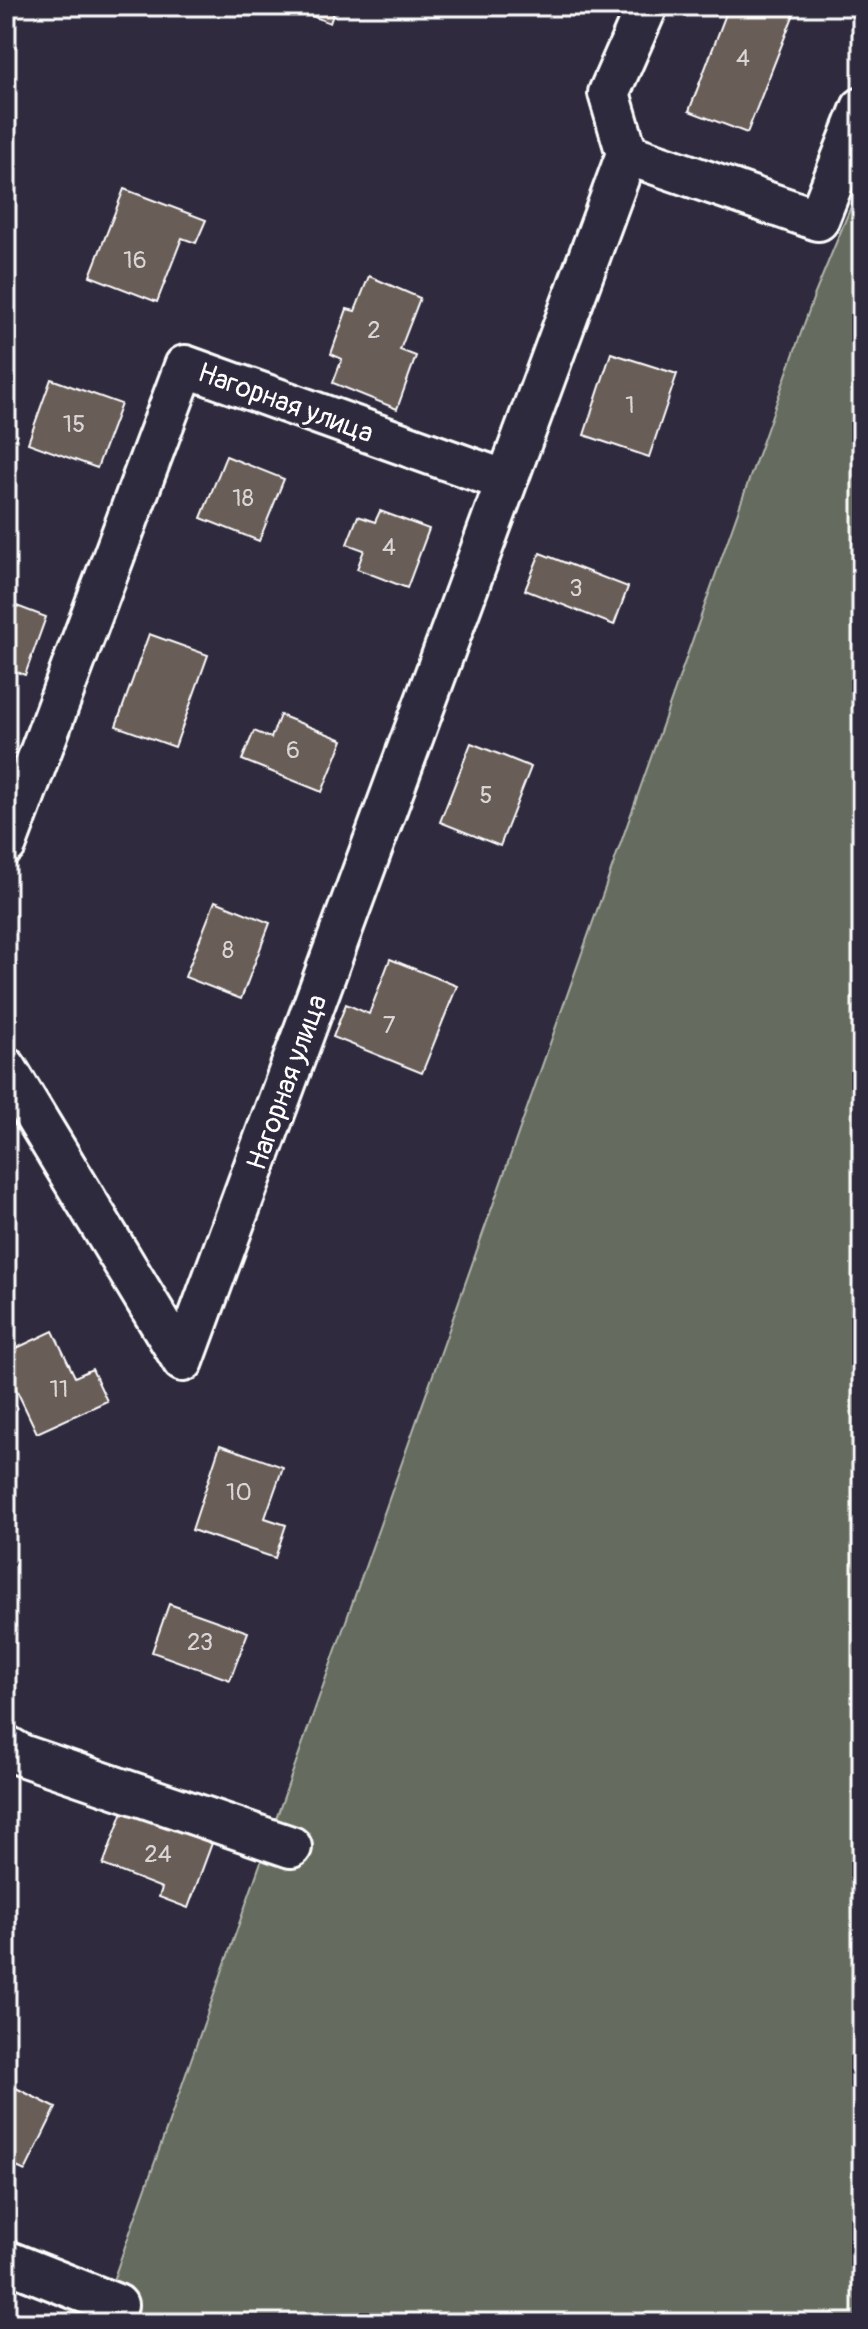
<svg xmlns="http://www.w3.org/2000/svg" width="868" height="2329" font-family="Pangolin,sans-serif">
<style>
.green{fill:#656c5f;stroke:#b2b6af;stroke-width:2}
.building{fill:#695d58;stroke:#fff;stroke-width:2}
.lines{fill:none;stroke-linecap:round;stroke-linejoin:round}
.minor-casing{stroke:#fff;stroke-width:46}
.minor{stroke:#2f2a3d;stroke-width:40}
.labels{text-anchor:middle;stroke-width:7;stroke-linejoin:round;paint-order:stroke}
.number-label{font-size:24px;fill:#dad6d5}
.street-label{font-size:28px;fill:#fff;stroke:#2f2a3d}
</style>
<rect width="100%" height="100%" fill="#2f2a3d"/>
<filter id="ink" filterUnits="userSpaceOnUse"><feTurbulence type="fractalNoise" baseFrequency=".0125" numOctaves="2"/><feDisplacementMap in="SourceGraphic" scale="16" xChannelSelector="R" yChannelSelector="G"/><feConvolveMatrix kernelMatrix="1 2 1 2 8 2 1 2 1" color-interpolation-filters="sRGB"/></filter>
<g filter="url(#ink)">
<!-- green -->
<path class="green" d="M862,180V2323H98L814,296Z"/>
<!-- building -->
<path class="building" d="M286,6H336L330,23Z
M729,6H797L747,133L689,111Z
M124,189L206,220L196,243L182,238L157,302L90,276Z
M369,276L420,298L400,350L416,356L397,409L333,383L342,359L331,354L347,309L355,311Z
M611,353L677,374L649,457L584,435Z
M51,379L121,404L97,468L28,443Z
M226,456L284,479L259,541L201,518Z
M380,511L429,529L407,588L357,569L364,550L347,544L358,516L375,522Z
M540,553L628,587L614,625L525,590Z
M6,602L46,617L25,675L6,668Z
M149,634L208,655L175,747L116,726Z
M280,715L343,740L322,792L242,760L254,731L271,738Z
M471,743L531,767L500,846L440,822Z
M215,901L270,923L241,999L185,977Z
M390,959L457,986L422,1073L333,1037L346,1004L369,1014Z
M53,1331L75,1377L92,1369L107,1401L37,1433L6,1368V1353Z
M220,1445L283,1467L265,1518L286,1525L275,1558L192,1530Z
M169,1604L248,1632L230,1680L152,1652Z
M125,1806L184,1827L182,1832L212,1843L188,1908L159,1897L162,1888L103,1865Z
M6,2083L56,2108L25,2171L6,2162Z"/>
<g class="lines">
<defs>
<path id="minor" d="M627,154L818,220L862,108
M627,154L609,93L647,6
M6,844L185,366L506,481
M6,1068L183,1361L627,154
M6,1746L21,1755L291,1847
M6,2261L117,2305"/>
</defs>
<!-- minor casing -->
<use href="#minor" class="minor-casing"/>
<!-- minor -->
<use href="#minor" class="minor"/>
</g>
</g>
<g class="labels">
<!-- number labels -->
<g class="number-label">
<text x="743" y="66">4</text>
<text x="135" y="268">16</text>
<text x="374" y="338">2</text>
<text x="630" y="413">1</text>
<text x="74" y="432">15</text>
<text x="243" y="506">18</text>
<text x="389" y="555">4</text>
<text x="576" y="596">3</text>
<text x="293" y="758">6</text>
<text x="486" y="803">5</text>
<text x="228" y="958">8</text>
<text x="389" y="1033">7</text>
<text x="59" y="1397">11</text>
<text x="239" y="1500">10</text>
<text x="200" y="1650">23</text>
<text x="158" y="1862">24</text>
</g>
<!-- street labels -->
<g class="street-label">
<text transform="translate(286 402) rotate(20)" y="10">Нагорная улица</text>
<text transform="translate(286 1082) rotate(-70)" y="10">Нагорная улица</text>
</g>
</g>
<!-- margin -->
<rect width="868" height="2329" fill="none" stroke="#2f2a3d" stroke-width="32"/>
<rect x="16" y="16" width="836" height="2297" fill="none" stroke="#fff" stroke-width="3" filter="url(#ink)"/>
</svg>
